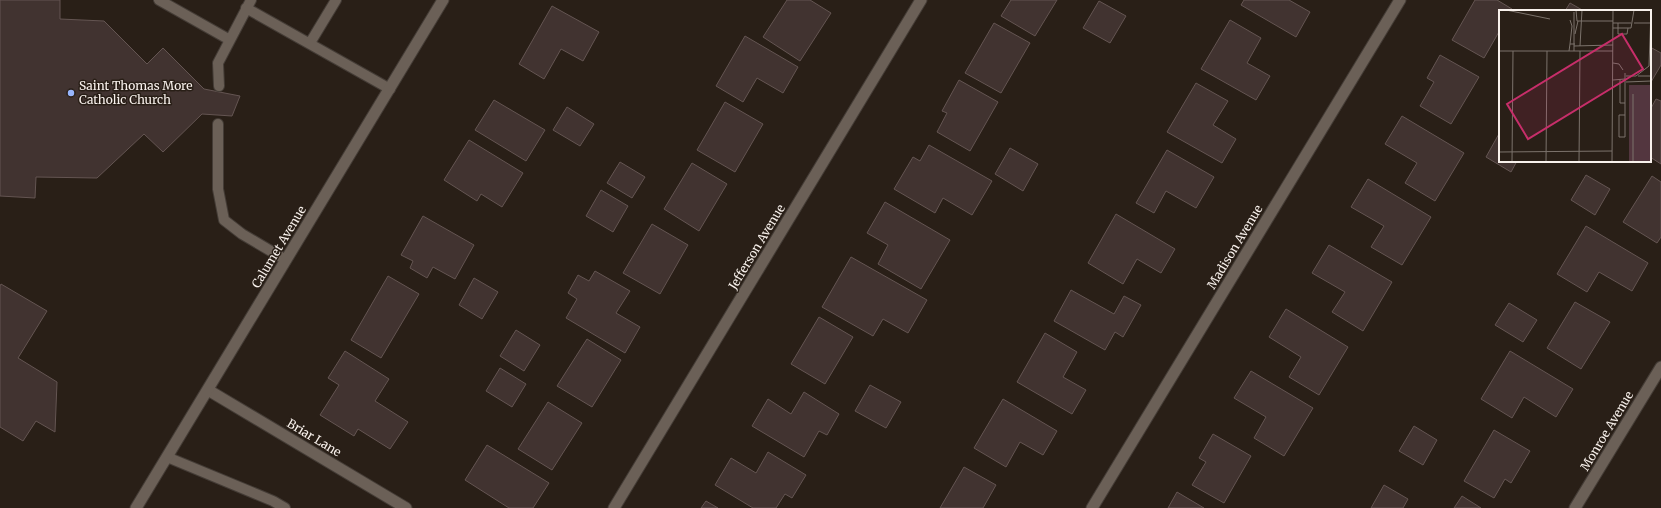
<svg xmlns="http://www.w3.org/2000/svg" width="1661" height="508" font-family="Merriweather,serif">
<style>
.building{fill:#413330;stroke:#645552}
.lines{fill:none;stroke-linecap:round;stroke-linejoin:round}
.service-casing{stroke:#443c36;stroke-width:12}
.minor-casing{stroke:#443c36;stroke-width:13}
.secondary-casing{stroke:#443c36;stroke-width:13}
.service{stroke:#6b6057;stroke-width:10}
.minor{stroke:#6b6057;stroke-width:11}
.secondary{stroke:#6b6057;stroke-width:11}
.poi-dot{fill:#98b6fd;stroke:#291f17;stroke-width:1.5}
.labels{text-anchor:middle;stroke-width:3;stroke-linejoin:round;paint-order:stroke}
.poi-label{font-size:12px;fill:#f8f1ec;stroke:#291f17;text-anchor:start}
.street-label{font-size:12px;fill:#f8f1ec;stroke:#291f17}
.inset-road{fill:none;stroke:#7c736c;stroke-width:1}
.view{fill:#c72e6a;fill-opacity:0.15;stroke:#c72e6a;stroke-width:2}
.inset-edge{fill:none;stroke:#f8f1ec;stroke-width:2}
</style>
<rect width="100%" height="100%" fill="#291f17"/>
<!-- building -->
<path class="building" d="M0,0H60V19L104,21L147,64L163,48L204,89L240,96L232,116L202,114L163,152L144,134L97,178L36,177L35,198L0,196Z
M787,0H810L831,13L800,61L763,37Z
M1011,0H1057L1035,36L1001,16Z
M1244,0H1289L1310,12L1296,37L1241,5Z
M1475,0H1497L1512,9L1511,11H1500V30L1484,58L1452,40Z
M1099,1L1126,16L1110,43L1083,28Z
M1570,3L1584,11H1565Z
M552,6L599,32L583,61L561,49L544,79L519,64Z
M1230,20L1261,38L1247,63L1270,76L1256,100L1201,69Z
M994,23L1030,43L1001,93L965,73Z
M745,36L798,67L783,93L757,78L743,102L716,86Z
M1650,47L1661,53V65L1651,82L1650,81Z
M1440,55L1479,77L1451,124L1420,106L1434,82L1427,78Z
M959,80L998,102L970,151L937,132L947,113L942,111Z
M1196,83L1228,101L1213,125L1236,139L1222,163L1167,132Z
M1656,99L1661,101V164L1650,157V110Z
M494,100L545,130L526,161L475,130Z
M725,102L763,124L735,172L697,150Z
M567,107L594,124L580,146L553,130Z
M1402,116L1464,153L1435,201L1405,183L1417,163L1385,144Z
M1500,132V161H1517L1511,172L1486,157Z
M469,140L523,173L502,207L481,194L477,201L444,180Z
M929,145L992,181L972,215L943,198L935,213L894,189L913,157L920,161Z
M1010,148L1038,164L1023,191L995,174Z
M1167,150L1214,177L1196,208L1166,191L1154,213L1136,203Z
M620,162L645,177L632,198L607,183Z
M692,163L727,184L699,231L664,209Z
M1586,175L1610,189L1595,215L1571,200Z
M1652,176L1661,182V237L1657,243L1623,222Z
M1368,179L1431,217L1402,265L1371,247L1384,226L1351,207Z
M601,190L628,206L613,232L586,216Z
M885,202L950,240L921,289L878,264L888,245L867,233Z
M1116,214L1175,249L1161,273L1137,259L1123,284L1088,263Z
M423,216L474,245L455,279L433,267L427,278L410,268L413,261L401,255Z
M652,224L688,245L660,294L623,273Z
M1586,226L1648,263L1632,291L1599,272L1587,292L1557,274Z
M1329,245L1392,282L1363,331L1332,312L1345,292L1312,273Z
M851,257L927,300L908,333L883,319L873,336L822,307Z
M595,271L630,291L616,313L640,327L625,353L566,318L577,299L568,293L578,275L589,281Z
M388,276L419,294L381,358L351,340Z
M474,278L498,292L482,319L459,305Z
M1,284L47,311L18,358L57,382L55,432L36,421L23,441L0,427V286Z
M1071,290L1114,314L1124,296L1141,305L1123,337L1115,332L1105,350L1054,321Z
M1575,302L1610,322L1581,369L1547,348Z
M1509,303L1537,320L1523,342L1495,325Z
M1286,309L1348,347L1319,395L1289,377L1301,357L1269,337Z
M819,317L853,337L825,384L791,364Z
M516,330L540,345L524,371L500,356Z
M1045,333L1077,352L1063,377L1086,390L1072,414L1017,382Z
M587,339L621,360L592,407L557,386Z
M345,351L389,379L375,401L408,422L390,449L358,429L354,436L320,415L339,385L328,378Z
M1510,351L1573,389L1556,417L1524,397L1512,418L1481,399Z
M500,368L526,384L512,407L486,391Z
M1251,371L1313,408L1284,456L1254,438L1266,417L1234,398Z
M870,385L901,402L886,428L855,411Z
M804,392L839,414L827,435L819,431L804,457L752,426L768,399L791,414Z
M1003,399L1057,431L1043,455L1020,442L1006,467L974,448Z
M548,402L582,423L552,470L518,449Z
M1414,426L1437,440L1423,465L1399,451Z
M1494,430L1530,451L1511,483L1505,479L1494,498L1464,481Z
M1213,434L1251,456L1224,503L1192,485L1206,462L1199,458Z
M487,445L549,483L533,508H509L465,480Z
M768,452L806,475L792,498L785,494L776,508H753L715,485L731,458L756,473Z
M964,467L996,485L983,508H940Z
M1384,485L1408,499L1403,508H1371Z
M1177,492L1204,508H1168Z
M1462,496L1481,508H1454Z
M706,501L718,508H701Z"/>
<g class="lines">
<defs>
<path id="service" d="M159,0L230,40
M246,8L390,89
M310,43L336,0
M219,86L218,63L251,0
M218,124V189L224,220L242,234L286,260
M167,457L273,501L285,508"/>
<path id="minor" d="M208,390L406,508
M614,508L921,0
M1092,508L1400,0
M1575,508L1661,367"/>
<path id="secondary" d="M136,508L443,0"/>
</defs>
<!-- service casing -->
<use href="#service" class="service-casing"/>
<!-- minor casing -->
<use href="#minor" class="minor-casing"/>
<!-- secondary casing -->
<use href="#secondary" class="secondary-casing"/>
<!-- service -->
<use href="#service" class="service"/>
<!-- minor -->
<use href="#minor" class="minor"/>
<!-- secondary -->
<use href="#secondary" class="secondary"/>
</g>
<!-- markers -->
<circle class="poi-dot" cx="71" cy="93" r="4"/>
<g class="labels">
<!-- poi labels -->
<g class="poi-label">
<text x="79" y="90">Saint Thomas More<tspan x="79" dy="14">Catholic Church</tspan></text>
</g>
<!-- street labels -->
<g class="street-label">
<text transform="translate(279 247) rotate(-59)" y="4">Calumet Avenue</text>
<text transform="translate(757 247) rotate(-59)" y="4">Jefferson Avenue</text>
<text transform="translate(1235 247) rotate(-59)" y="4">Madison Avenue</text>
<text transform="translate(1607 431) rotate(-59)" y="4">Monroe Avenue</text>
<text transform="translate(314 438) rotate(31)" y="4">Briar Lane</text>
</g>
</g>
<!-- overview -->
<g transform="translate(1499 10)">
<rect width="152" height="152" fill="#291f17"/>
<path d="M130,75H152V152H130Z" fill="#53363f"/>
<path class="inset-road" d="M7,0L51,9M77,0L78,11H114M75,2V41M71,10L73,16L71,34M114,13H132M119,13V24H128L129,18M135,13H151M114,18H132L135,0M76,24L79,11M75,36L114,35M81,36L83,0M0,41H114M70,41L71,34H76M114,53L120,54L124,60M126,63V105H120V127H126V105M127,66H137L150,56L152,0M139,66H152M121,69V93H126M114,70L126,69M127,72L152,71M134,84V152M0,142L113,141M13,152L14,41M47,152L48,41M80,152L81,41M113,152L114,0"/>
<path class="view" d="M123,24L144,59L29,129L8,94Z"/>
<rect width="152" height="152" class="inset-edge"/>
</g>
</svg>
